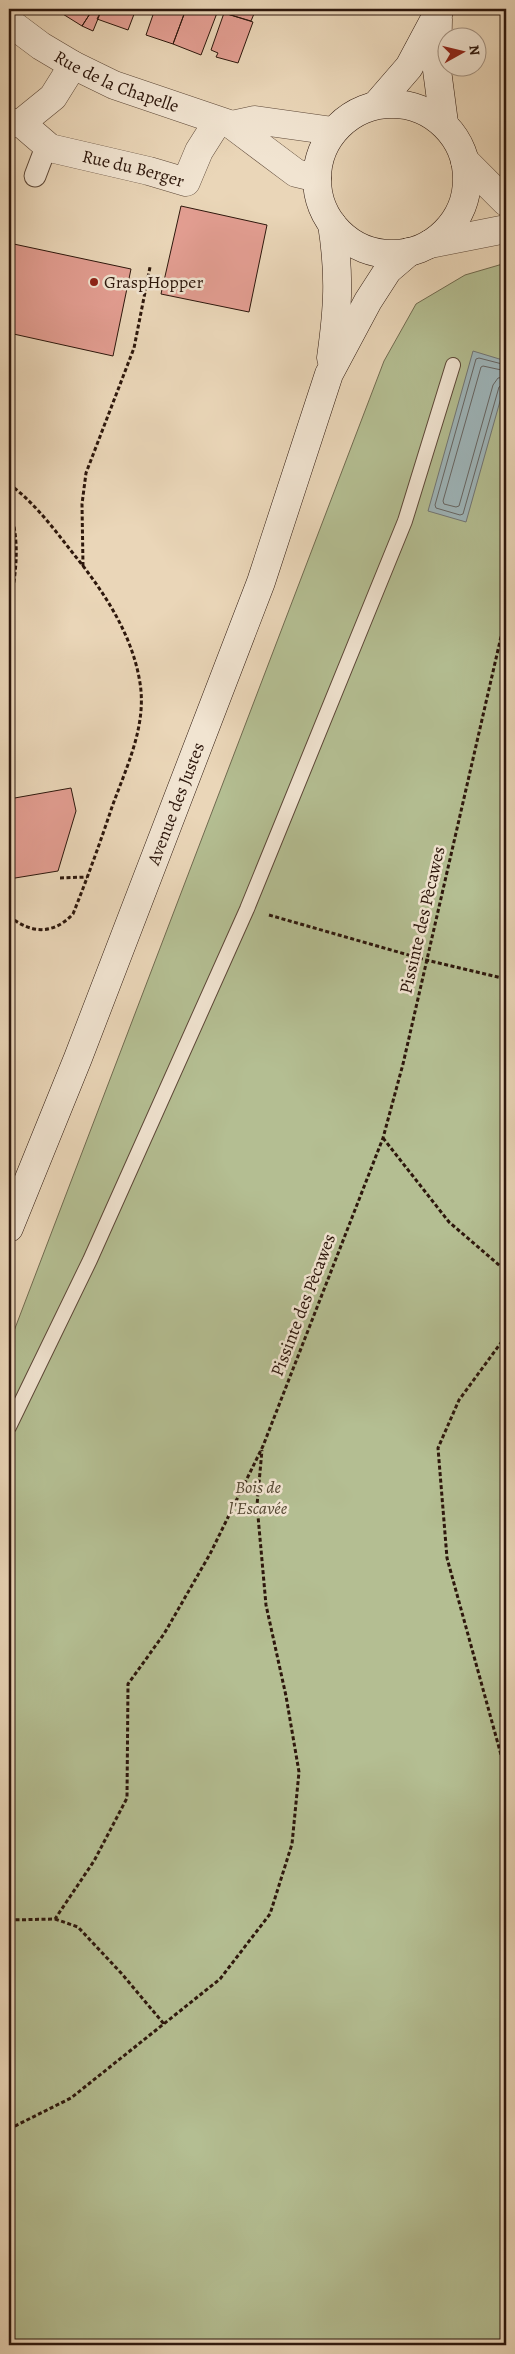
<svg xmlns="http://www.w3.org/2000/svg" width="515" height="2354" font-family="Alegreya,serif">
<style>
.green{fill:#b4be92;stroke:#706a4f}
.water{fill:#9eb6bb;stroke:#717675}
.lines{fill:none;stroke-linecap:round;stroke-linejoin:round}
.shore{stroke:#666664;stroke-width:1}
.building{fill:#e39e92;stroke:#2d170c}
.service-casing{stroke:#5c4737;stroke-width:16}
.pedestrian-casing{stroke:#5c4737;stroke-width:23}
.minor-casing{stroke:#5c4737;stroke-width:29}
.secondary-casing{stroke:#2d170c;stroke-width:29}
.path{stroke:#2d170c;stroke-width:3;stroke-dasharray:4 2.5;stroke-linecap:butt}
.service{stroke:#f1e4d1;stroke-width:14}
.pedestrian{stroke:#f1e4d1;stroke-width:21}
.minor{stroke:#f1e4d1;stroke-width:28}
.secondary{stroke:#f1e4d1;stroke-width:28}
.poi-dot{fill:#8f2418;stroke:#f1e4d1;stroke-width:2}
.labels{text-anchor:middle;stroke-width:5;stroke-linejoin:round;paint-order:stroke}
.street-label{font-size:18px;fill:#2d170c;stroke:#f1e4d1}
.poi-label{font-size:18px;fill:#2d170c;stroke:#f1e4d1;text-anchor:start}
.park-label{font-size:18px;font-style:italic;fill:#564934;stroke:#f1e4d1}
</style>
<rect width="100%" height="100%" fill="#ead6b8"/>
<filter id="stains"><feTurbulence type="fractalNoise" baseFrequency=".004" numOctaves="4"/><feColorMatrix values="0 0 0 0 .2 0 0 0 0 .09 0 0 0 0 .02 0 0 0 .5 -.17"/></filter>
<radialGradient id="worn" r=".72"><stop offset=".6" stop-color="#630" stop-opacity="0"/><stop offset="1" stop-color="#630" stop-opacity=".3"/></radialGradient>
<!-- green -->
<path class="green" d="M506,263V2345H9V1344L384,361L416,304L465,275Z"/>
<!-- water -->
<path class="water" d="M473,351L506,361V380L466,522L428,511Z"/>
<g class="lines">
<!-- shore -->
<path class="shore" d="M506,365L479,358L476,359L435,505L436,508L460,515L463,514L499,387L506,383
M506,371L483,366L481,367L443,501L444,504L456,507L459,506L493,385L498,378L506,377"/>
</g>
<!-- building -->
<path class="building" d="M60,9H93L82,26L58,11Z
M93,9H102L93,31L82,26Z
M102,9H136L128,30L97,19Z
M155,9H186L173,44L146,35Z
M186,9H204L217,13L201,55L173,44Z
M226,9H256L251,21L224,13Z
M224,13L253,22L238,63L216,57L218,53L211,50Z
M181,206L267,225L249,312L161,294Z
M9,243L131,269L113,356L9,333Z
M71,788L76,811L58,871L9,879V799Z"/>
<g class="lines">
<defs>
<path id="service" d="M9,1427L90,1260L247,909L405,521L453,365"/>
<path id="pedestrian" d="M35,176L46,147"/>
<g id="minor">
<path id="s1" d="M9,22L41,46L73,65L114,85L232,125L296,173L317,178"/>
<path id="s2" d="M9,123H21L50,148L149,171L186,182L199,151L218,121"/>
<path d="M21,123L53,97L73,65"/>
<path d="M232,125L255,120L333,131"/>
<path d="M465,161L506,202"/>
<path d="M430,244L506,229"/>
</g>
<g id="secondary">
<path d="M438,19L437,70L444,123"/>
<path d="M377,104L409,67L440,9"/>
<circle cx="392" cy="179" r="75"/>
<path d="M331,358C338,308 340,275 332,224"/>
<path id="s3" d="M9,1228L78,1058L261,582L329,374L368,301L388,270L409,252"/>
</g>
</defs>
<!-- service casing -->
<use href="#service" class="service-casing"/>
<!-- pedestrian casing -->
<use href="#pedestrian" class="pedestrian-casing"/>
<!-- minor casing -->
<use href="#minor" class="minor-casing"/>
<!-- secondary casing -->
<use href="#secondary" class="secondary-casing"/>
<!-- path -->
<path class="path" d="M9,484C38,505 58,535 80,562C108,598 133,638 140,683C147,726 126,768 112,807C100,843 87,879 73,914C53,935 31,934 9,916
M9,508C21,542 16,575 9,609
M83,566L82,504L86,473L134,348L150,267
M60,878L87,877
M269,915L426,960L506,979
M383,1138L449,1222L506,1271
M506,1336L459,1400L438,1448L447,1558L506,1773
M55,1919L78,1927L122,1974L164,2024
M9,1920L55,1919L94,1861L127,1798L128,1684L164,1634L210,1554L263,1446L383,1138L403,1064L506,615
M506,1920V1936
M9,2129L71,2098L220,1979L270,1914L292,1844L299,1772L286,1696L266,1605L257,1505L262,1450"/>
<!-- service -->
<use href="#service" class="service"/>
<!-- pedestrian -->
<use href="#pedestrian" class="pedestrian"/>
<!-- minor -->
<use href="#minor" class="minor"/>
<!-- secondary -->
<use href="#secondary" class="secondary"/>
</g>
<!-- markers -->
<circle class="poi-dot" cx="94" cy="282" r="5"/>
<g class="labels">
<!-- street labels -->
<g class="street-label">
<text dy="6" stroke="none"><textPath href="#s1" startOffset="124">Rue de la Chapelle</textPath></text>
<text dy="6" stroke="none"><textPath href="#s2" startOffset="136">Rue du Berger</textPath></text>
<text dy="6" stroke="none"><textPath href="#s3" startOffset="456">Avenue des Justes</textPath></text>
<text transform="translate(422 920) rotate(-77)" y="6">Pissinte des Pècawes</text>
<text transform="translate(303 1305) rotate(-69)" y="6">Pissinte des Pècawes</text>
</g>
<!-- poi labels -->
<g class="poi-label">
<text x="104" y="288">GraspHopper</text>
</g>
<!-- park labels -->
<g class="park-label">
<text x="258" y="1493">Bois de<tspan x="258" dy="21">l'Escavée</tspan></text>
</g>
</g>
<!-- margin -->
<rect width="515" height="2354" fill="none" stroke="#ead6b8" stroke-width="30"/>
<rect x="10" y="10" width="495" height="2334" fill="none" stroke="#2d170c" stroke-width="2.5"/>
<rect x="15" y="15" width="485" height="2324" fill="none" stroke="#2d170c"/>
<!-- north arrow -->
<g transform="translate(462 52) rotate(82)"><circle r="24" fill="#f1e4d1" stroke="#a39282"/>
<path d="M0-4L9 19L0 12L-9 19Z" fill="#8f2418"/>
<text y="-8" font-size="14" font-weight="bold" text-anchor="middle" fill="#2d170c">N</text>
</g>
<rect width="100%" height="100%" filter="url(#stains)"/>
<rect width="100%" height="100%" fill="url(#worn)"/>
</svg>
